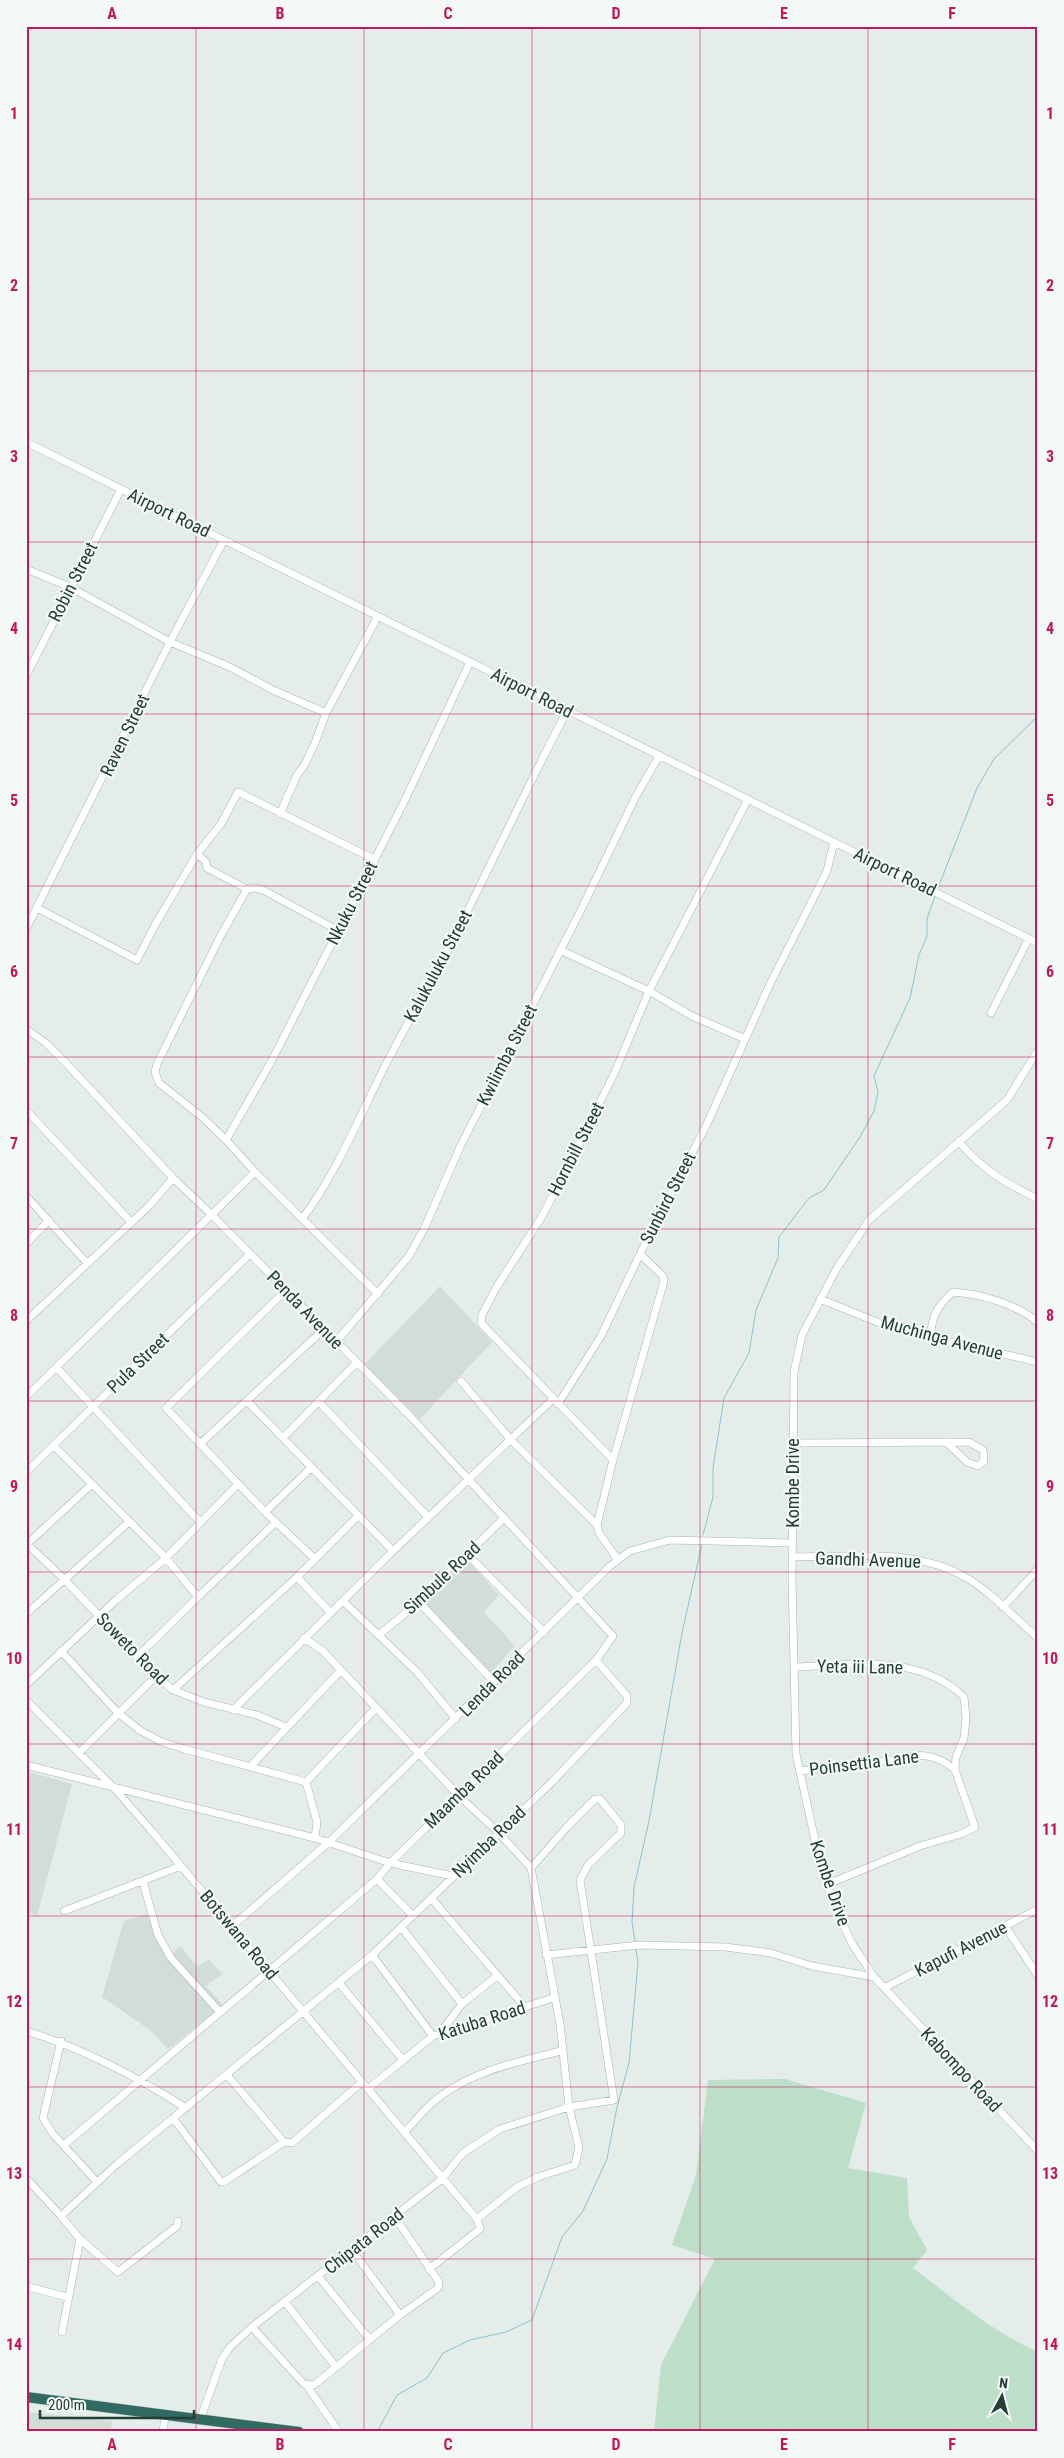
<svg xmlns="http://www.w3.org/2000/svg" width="1064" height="2458" font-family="'Roboto Condensed',sans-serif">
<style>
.built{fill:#d2ddd8}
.green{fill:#bddec8}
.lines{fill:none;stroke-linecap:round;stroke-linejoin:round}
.stream{stroke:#8dc2d1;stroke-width:1}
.minor-casing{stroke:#a6b5b1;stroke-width:8}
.highway-casing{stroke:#c1c9c8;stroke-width:11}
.minor{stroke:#fff;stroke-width:7}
.highway{stroke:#306a61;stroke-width:10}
.grid{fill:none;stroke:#c2185b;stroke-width:1;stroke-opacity:0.55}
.labels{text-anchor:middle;stroke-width:4.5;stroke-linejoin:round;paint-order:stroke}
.street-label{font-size:18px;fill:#233e39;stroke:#f4f9f7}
.neatline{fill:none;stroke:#c2185b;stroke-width:2}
.grid-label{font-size:16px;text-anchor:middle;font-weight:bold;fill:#c2185b}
</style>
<rect width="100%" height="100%" fill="#e4ede9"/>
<!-- built -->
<path class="built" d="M440,1286L492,1342L420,1419L364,1365Z
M467,1560L499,1595L484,1612L515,1646L490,1674L426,1605L427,1597Z
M26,1771L72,1784L37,1916L26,1912Z
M146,1914L168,1956L181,1946L197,1967L209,1959L222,1974L206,1986L223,2005L168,2049L150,2030L102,1997L124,1921Z
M26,2412L113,2421L110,2432H26Z"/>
<!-- green -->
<path class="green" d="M785,2079L866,2103L848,2168L907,2178L909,2217L927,2250L913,2268C953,2299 992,2331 1038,2352V2432H654L661,2365L715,2259L672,2245L696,2175L708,2080Z"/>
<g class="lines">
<!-- stream -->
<path class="stream" d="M938,888L977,788L994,759L1038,716
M703,1535L713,1497V1468L724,1398L749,1353L756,1310L778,1258L779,1237L809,1198L824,1190L860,1137L874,1111L878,1092L874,1076L910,998L919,955L927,936V919L935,896
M635,1941L632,1922L634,1887L649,1821L682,1633L702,1544
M377,2432L397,2395L427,2378L443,2353L470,2340L506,2332L532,2320L562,2237L583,2211L607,2159L617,2107L629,2063L638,1962L636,1949"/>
<defs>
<path id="minor" d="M26,442L1038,943
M26,569L70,587L170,642L230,667L273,690L326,713
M26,676L121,489
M280,814L297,775L304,766L315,743L326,713L378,616
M197,854L206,862L207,868L247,889
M37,908L137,960L155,925L197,854L221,824L238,792L374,859
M26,929L170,642L224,540
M337,930L263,890L255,888L247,889L220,937L157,1064L155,1072L159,1083L202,1117L226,1140L255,1172L378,1294
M560,950L649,991L692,1016L745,1039
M991,1013L1029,938
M26,1029L46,1043L65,1062L173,1178L211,1214L411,1417L613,1636L596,1660L390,1863L377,1879L64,2145
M1038,1050L1007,1100L869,1220L837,1268L802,1335L794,1372L792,1578L796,1754L821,1867L834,1903L851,1942L874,1977L1038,2151
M26,1110L131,1222
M226,1140L271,1062L403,804L470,662
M959,1142C983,1170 1005,1183 1038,1199
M26,1196L87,1263
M302,1219C337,1173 361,1113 387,1062C408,1022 431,982 452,942C491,865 527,787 567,711
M26,1244L49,1220
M285,1291L166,1408L265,1512L315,1559
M820,1299L897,1330L1038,1362
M26,1321L150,1205L173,1178
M930,1339C932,1316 936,1307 953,1292C982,1294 1015,1304 1038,1322
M336,1342L409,1256L424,1229L460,1147L581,910L635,798L659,756
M57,1368L200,1522
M461,1381L511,1440L597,1525
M26,1397L255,1172
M247,1401L393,1551
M320,1403L428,1517
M558,1404L601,1336L640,1254
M283,1438L356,1363
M794,1443L969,1442L983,1450L984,1461L978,1466L967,1462L946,1442
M200,1444L324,1329
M54,1446L166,1558L198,1597L276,1522
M613,1460L481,1323L482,1315L496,1288L541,1218L559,1184L615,1072L649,991L748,799
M26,1472L250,1254
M265,1512L311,1468
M27,1544L65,1580L156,1676L173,1690L204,1702L257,1715L286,1727
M26,1545L91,1485
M468,1555L544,1632
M793,1557C850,1557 914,1548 965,1577C990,1591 1016,1619 1038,1638
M618,1560L599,1533L597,1525L613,1460L664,1281L663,1276L640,1254L707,1124L770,984L827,871L834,842
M297,1577L331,1613
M344,1602L417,1672L456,1719
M419,1602L494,1682
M1003,1607L1038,1569
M26,1614L129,1522
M380,1634L419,1602L503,1519
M304,1638L323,1651L459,1796L498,1832L531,1868L560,2024L569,2107L579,2147L575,2165L538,2177L517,2187L477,2219
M61,1651L118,1713L141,1731L162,1742L184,1749L306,1782L376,1708
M137,1657L198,1597
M794,1667C852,1665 918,1653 964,1697L966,1719L964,1738L956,1757L955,1770L975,1827L961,1834L920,1846L828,1884
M26,1685L116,1600L166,1558L238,1484
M173,1690L297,1577L358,1516
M26,1700L114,1788L150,1829L477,2219L480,2229L429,2269
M233,1710L393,1551L553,1399
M79,1753L156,1676
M26,1765L315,1838L390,1863L453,1876
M250,1767L341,1670
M800,1771L901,1759C920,1752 940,1756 955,1770
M306,1782L317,1822L315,1838
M377,1879L413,1916
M143,1882L158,1935L171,1958L219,2011
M431,1898L524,2006
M64,1911L181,1866
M1005,1926L1038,1976
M231,1927L329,1842L610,1566L630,1551L670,1540L793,1543
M401,1927L462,2004
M372,1955L433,2036
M546,1955L639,1945L725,1947L771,1953L812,1966L874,1977
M339,1983L403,2060
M884,1988L1038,1909
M26,2031C82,2048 137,2077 186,2108
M440,2033L462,2004L497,1976
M61,2041L43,2118L53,2134L97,2182
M228,2076L284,2142
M369,2088L433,2036L553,1998
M173,2118L221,2182H224L284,2142L292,2143L362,2082
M405,2132C413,2123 422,2112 431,2104C466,2072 517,2062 561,2051
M26,2178L61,2216
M178,2221L177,2226L118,2272L80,2239L61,2216L117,2164L372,1955L552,1782L627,1703V1696L596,1660
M352,2250L400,2315
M318,2276L370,2340
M26,2286L67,2297
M285,2302L336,2367
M252,2327L304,2384L314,2385L400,2315L438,2288L439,2282L394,2216
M62,2332L80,2239
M307,2386L339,2432
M200,2420L222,2359L230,2347L252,2327L442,2179L463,2153L500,2129L569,2107L614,2100L580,1880L588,1865L621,1833V1825L600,1799H595L567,1827L531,1868
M163,2432L165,2416"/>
<path id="highway" d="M26,2397L299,2432"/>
</defs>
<!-- minor casing -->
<use href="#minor" class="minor-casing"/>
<!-- highway casing -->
<use href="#highway" class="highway-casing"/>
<!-- minor -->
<use href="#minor" class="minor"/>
<!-- highway -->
<use href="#highway" class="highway"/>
</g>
<!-- grid -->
<path class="grid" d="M196,26V2432M364,26V2432M532,26V2432M700,26V2432M868,26V2432M26,199H1038M26,371H1038M26,542H1038M26,714H1038M26,886H1038M26,1057H1038M26,1229H1038M26,1401H1038M26,1572H1038M26,1744H1038M26,1916H1038M26,2087H1038M26,2259H1038"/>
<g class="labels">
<!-- street labels -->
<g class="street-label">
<text transform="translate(169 513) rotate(26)" y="6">Airport Road</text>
<text transform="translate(73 582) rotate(-63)" y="6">Robin Street</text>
<text transform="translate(532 693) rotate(27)" y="6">Airport Road</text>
<text transform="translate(125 735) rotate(-64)" y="6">Raven Street</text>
<text transform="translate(895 872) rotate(26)" y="6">Airport Road</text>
<text transform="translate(352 903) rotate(-63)" y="6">Nkuku Street</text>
<text transform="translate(438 966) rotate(-62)" y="6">Kalukuluku Street</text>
<text transform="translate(507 1055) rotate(-63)" y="6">Kwilimba Street</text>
<text transform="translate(576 1149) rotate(-63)" y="6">Hornbill Street</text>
<text transform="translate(668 1198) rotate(-63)" y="6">Sunbird Street</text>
<text transform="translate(305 1310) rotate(46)" y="6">Penda Avenue</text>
<text transform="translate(942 1338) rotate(15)" y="6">Muchinga Avenue</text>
<text transform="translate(138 1363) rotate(-44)" y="6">Pula Street</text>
<text transform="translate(793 1483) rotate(-90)" y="6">Kombe Drive</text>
<text transform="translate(868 1560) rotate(2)" y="6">Gandhi Avenue</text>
<text transform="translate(442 1578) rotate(-43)" y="6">Simbule Road</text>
<text transform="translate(132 1649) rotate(45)" y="6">Soweto Road</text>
<text transform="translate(860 1667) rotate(1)" y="6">Yeta iii Lane</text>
<text transform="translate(492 1684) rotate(-45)" y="6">Lenda Road</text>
<text transform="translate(864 1763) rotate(-7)" y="6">Poinsettia Lane</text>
<text transform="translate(464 1790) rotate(-44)" y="6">Maamba Road</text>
<text transform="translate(489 1842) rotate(-44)" y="6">Nyimba Road</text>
<text transform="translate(830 1883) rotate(71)" y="6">Kombe Drive</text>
<text transform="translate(239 1935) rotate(50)" y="6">Botswana Road</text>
<text transform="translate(961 1949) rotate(-27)" y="6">Kapufi Avenue</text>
<text transform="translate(482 2021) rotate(-18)" y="6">Katuba Road</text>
<text transform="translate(961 2070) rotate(47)" y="6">Kabompo Road</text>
<text transform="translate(364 2241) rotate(-38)" y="6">Chipata Road</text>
</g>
</g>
<!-- border -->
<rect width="1064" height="2458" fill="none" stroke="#f4f9f7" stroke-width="55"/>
<!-- north arrow -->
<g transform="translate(1002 2396) rotate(7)" stroke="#f4f9f7" stroke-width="4" paint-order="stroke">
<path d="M0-4L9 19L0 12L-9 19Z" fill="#233e39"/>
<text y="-8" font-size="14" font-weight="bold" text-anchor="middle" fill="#233e39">N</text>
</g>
<!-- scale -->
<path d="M40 2410v8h154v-8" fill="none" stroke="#233e39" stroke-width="2.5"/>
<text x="48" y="2410" font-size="15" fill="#233e39" stroke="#f4f9f7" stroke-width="4" paint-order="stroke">200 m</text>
<rect x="28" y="28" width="1008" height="2402" class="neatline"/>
<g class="grid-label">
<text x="112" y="19">A</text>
<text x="280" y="19">B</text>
<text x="448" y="19">C</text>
<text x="616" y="19">D</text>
<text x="784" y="19">E</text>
<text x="952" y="19">F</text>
<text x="14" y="119">1</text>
<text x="1050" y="119">1</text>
<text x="14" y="291">2</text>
<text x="1050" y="291">2</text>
<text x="14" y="462">3</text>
<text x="1050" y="462">3</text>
<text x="14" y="634">4</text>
<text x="1050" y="634">4</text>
<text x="14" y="806">5</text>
<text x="1050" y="806">5</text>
<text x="14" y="977">6</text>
<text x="1050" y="977">6</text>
<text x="14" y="1149">7</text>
<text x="1050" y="1149">7</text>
<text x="14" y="1321">8</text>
<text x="1050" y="1321">8</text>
<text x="14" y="1492">9</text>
<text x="1050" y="1492">9</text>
<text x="14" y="1664">10</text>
<text x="1050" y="1664">10</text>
<text x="14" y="1835">11</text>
<text x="1050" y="1835">11</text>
<text x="14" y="2007">12</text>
<text x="1050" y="2007">12</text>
<text x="14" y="2179">13</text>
<text x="1050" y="2179">13</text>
<text x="14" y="2350">14</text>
<text x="1050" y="2350">14</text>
<text x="112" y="2450">A</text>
<text x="280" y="2450">B</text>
<text x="448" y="2450">C</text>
<text x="616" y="2450">D</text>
<text x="784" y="2450">E</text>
<text x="952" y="2450">F</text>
</g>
</svg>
